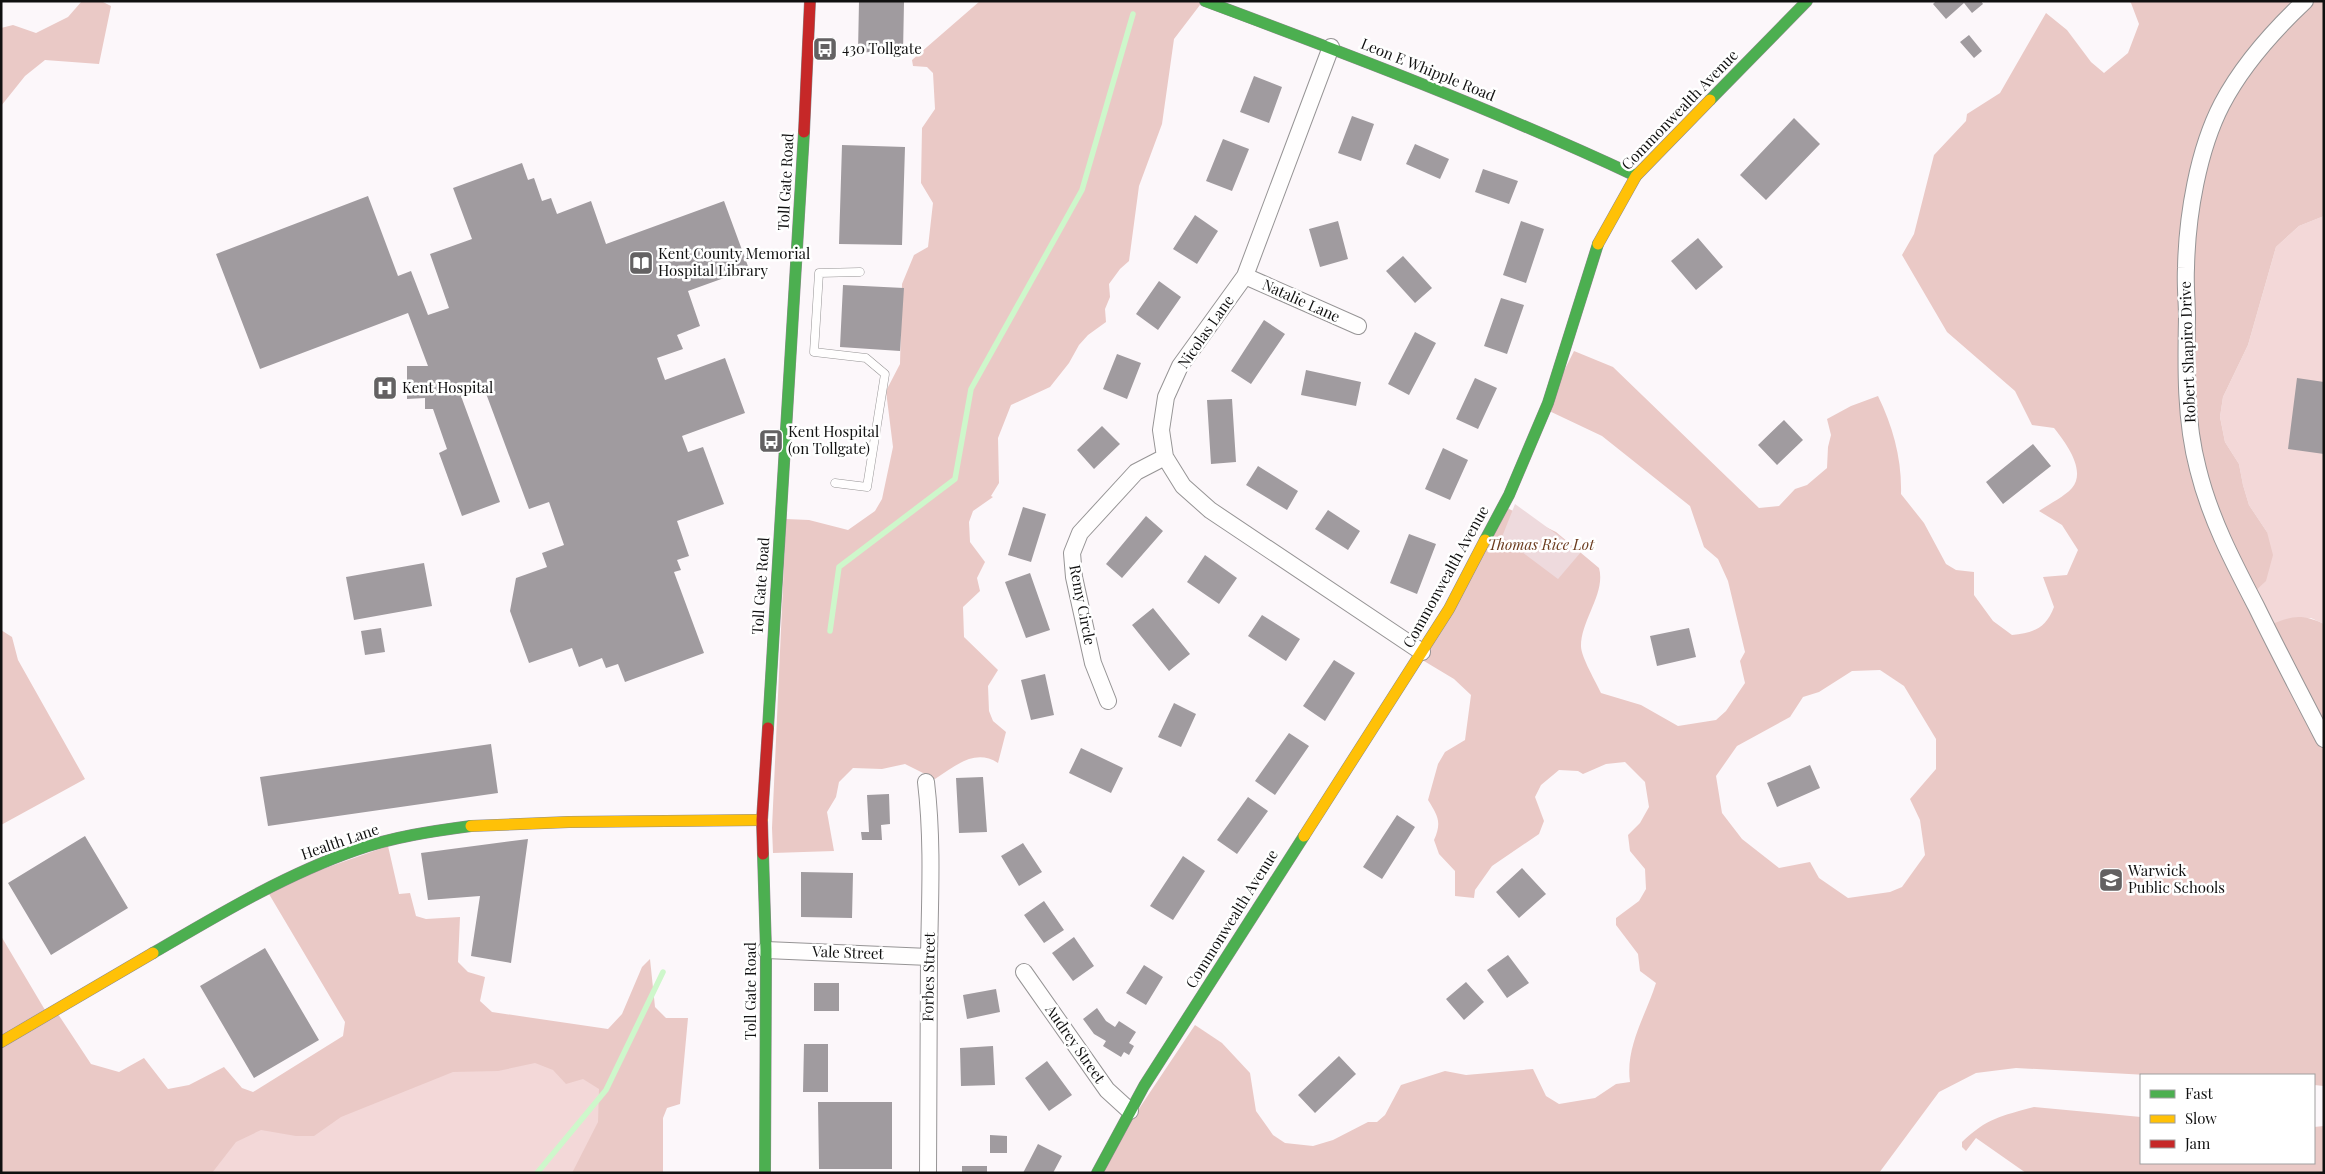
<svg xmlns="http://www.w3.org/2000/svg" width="2325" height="1174" font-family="'Playfair Display',serif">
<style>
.green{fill:#f3d8d8}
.forest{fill:#eac9c6;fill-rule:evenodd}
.cemetery{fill:#eedadd}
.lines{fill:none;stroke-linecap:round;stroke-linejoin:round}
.stream{stroke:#cef7cb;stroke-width:5.5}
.building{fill:#a09b9f}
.lane-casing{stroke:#969495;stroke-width:9}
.street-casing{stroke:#969495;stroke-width:18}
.fast-casing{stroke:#8d8b8c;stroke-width:12}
.slow-casing{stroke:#8d8b8c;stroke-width:12}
.jam-casing{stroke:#8d8b8c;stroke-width:12}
.lane{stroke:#fffefe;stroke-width:8}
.street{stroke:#fffefe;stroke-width:16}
.fast{stroke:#4caf50;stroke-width:11}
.slow{stroke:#ffc107;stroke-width:11}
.jam{stroke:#c62828;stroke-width:11}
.labels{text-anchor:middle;stroke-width:5;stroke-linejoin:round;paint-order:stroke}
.poi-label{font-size:15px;fill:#101010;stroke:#fff;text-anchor:start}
.street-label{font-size:15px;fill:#101010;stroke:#fff}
.park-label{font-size:15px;font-style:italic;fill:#6b3b1e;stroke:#fff}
</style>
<rect width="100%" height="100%" fill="#fcf7fa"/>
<!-- green -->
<path class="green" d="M2324,216V624L2311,618L2268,626L2252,594L2267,532L2249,505L2243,485L2239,464L2225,442L2220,417L2223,397L2248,345L2276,247L2299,226Z
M486,1032L632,1064L605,1173H85L211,1137Z"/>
<!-- forest -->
<path class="forest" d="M82,1H101L111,6L99,64L45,60L25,76L1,106V28L13,25L36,33L68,17Z
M980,1H1203L1174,39L1162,124L1139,186L1129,261L1120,269L1109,284L1110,297L1105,309L1106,322L1088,335L1079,345L1069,363L1050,387L1011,405L998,438L999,483L991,496L993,497L973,511L969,522L970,542L985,562L977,578L980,591L963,607L964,637L998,670L988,686L989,711L993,721L1006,732L998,763C975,748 955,766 935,779L905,764L882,769L853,768L839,782L836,797L827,812L834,851L773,853L772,828L786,519L809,520L848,530L875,511L882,499L893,447L886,391L900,364L902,284L914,255L928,247L933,203L921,183L922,128L935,109L933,73L927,67L913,66L912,60Z
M2128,1H2324V216L2299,226L2276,247L2248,345L2223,397L2220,417L2225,442L2239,464L2243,485L2249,505L2267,532L2273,555L2266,581L2252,594L2268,626C2291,616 2301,613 2324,624V1086L2314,1085V1075H2147L2016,1068L1976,1073L1939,1092L1879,1173H1096L1195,1025L1222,1043L1250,1073L1256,1111L1273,1135L1285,1143L1313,1146L1333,1140L1368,1122H1377L1385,1115L1401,1085L1445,1071L1466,1075L1533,1069L1546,1096L1559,1104L1595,1098L1616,1084L1630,1082C1625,1047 1646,1015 1656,983L1640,971L1638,954L1616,925V918L1639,901L1646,889L1645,869L1630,851L1628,835L1640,823L1649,807L1645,782L1625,762L1606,764L1583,774L1578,771L1559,770L1541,785L1535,797L1544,821L1539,834L1492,866L1475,890L1474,898L1455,896V871L1439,854L1434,840C1442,822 1438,816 1428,800L1438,764L1445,752L1465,740L1471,695L1454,679L1419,658L1505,507L1556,532L1599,568C1606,593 1581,620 1581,646C1581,657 1596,682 1601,693L1641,705L1678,726L1716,720L1726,711L1745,683L1740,661L1745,652L1728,581L1718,559L1704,547L1690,506L1602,436L1545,409L1574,351L1613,367L1759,508L1779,506L1795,489L1807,485L1827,468L1828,447L1831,435L1827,419L1851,406L1878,396C1893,427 1902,459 1901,494L1924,523L1946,564L1956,570L1974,572V595L1993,621L2012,635C2034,633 2046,628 2054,607L2043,577L2067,575L2078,550L2062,525L2039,511C2049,504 2064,497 2072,488C2087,470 2065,442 2054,428L2032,425L2015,391L1947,332L1902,255L1914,234L1934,155L1966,121L1967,114L2000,93L2046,13L2067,30L2091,62L2104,73L2128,53L2139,24L2131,3ZM1880,670L1904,686L1936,739V769L1910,799L1920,820L1925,855L1902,887L1890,892L1848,898L1819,878L1810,862L1779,868L1742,839L1722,813L1716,776L1737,746L1790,717L1803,697L1819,692L1852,671Z
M1,630L12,637L18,660L85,779L1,825Z
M388,846L399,894L410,893L416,916L426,919L460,917L458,962L468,972L485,977L480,1001L492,1012L608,1029L622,1014L642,967L650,959L655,1007L666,1018H688L680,1104L667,1108L663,1118V1173H572L598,1122L599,1089L583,1079L566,1084L553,1070L535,1063L498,1071L453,1072L341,1117L314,1136H296L261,1130L236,1142L212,1173H1V936L45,1010L56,1011L91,1064L119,1072L144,1058L168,1089L189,1085L224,1067L242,1088L253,1092L343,1036L345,1022L266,889Z
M2034,1107L2141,1117V1163H2314V1127L2324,1126V1173H2026L1976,1138L1966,1151L1962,1147V1142C1987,1118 2001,1116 2034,1107Z"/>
<!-- cemetery -->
<path class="cemetery" d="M1515,504L1581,552L1558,579L1502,537Z"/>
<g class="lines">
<!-- stream -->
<path class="stream" d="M830,631L839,567L955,479L971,389L1082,190L1133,14
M537,1173L606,1090L663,972"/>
</g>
<!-- building -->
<path class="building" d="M859,1L904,2L903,53L858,52Z
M1936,1H1981L1983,4L1972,13L1964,3L1946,19L1933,4Z
M1969,35L1982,51L1974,58L1960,42Z
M1254,76L1282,87L1269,123L1240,112Z
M1352,116L1374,124L1361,161L1338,153Z
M1794,118L1820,144L1766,200L1740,175Z
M1223,139L1249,149L1232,191L1206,181Z
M1415,144L1449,159L1440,179L1406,164Z
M842,145L905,147L902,245L839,244Z
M522,163L528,180L534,178L542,201L551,198L557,214L591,201L606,244L724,201L749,269L688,291L700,326L677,335L683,349L657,358L665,380L725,358L745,413L682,436L688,452L703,447L724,504L677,521L689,556L677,560L681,570L674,572L704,653L625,682L618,664L606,668L602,658L579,667L572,648L529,663L510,611L516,578L547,567L542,553L564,545L549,502L529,509L484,388L461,396L500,502L462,516L439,453L447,449L433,409H425V398L407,399V366H428L408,313L260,369L216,254L368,196L398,276L411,271L428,315L449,308L430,254L472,239L453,188Z
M1483,169L1518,181L1509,204L1475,192Z
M1195,215L1218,231L1197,264L1173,249Z
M1338,221L1348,259L1320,267L1309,229Z
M1521,221L1544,229L1526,283L1503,275Z
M1698,238L1723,267L1696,290L1671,261Z
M1403,256L1432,288L1415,303L1386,271Z
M1159,281L1181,297L1158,330L1136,314Z
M843,285L904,288L900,351L840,347Z
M1501,298L1524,305L1507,354L1484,346Z
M1264,320L1285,334L1251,384L1231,371Z
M1415,332L1436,343L1409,395L1388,384Z
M1117,354L1141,363L1127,399L1103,389Z
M1306,370L1361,382L1356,406L1301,395Z
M1475,378L1497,388L1478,429L1456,419Z
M2297,378L2324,382V454L2288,449Z
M1232,399L1236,462L1211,464L1207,400Z
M1784,420L1803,440L1777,465L1758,445Z
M1102,426L1120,444L1094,469L1077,450Z
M2033,444L2051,466L2003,504L1986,482Z
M1443,448L1468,460L1450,500L1425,489Z
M1258,466L1298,491L1287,510L1246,485Z
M1023,507L1046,514L1031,562L1008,555Z
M1328,510L1360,531L1348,550L1315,529Z
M1146,516L1163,531L1122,578L1106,564Z
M1409,534L1436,544L1417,594L1390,583Z
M1205,555L1237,578L1219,604L1187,582Z
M424,563L432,606L354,620L346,577Z
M1030,573L1050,630L1026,638L1005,582Z
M1153,608L1190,654L1169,671L1132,625Z
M1262,615L1300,639L1286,661L1248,636Z
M381,628L385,652L365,655L361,631Z
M1689,628L1696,657L1657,666L1650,636Z
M1334,660L1355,673L1325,721L1303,706Z
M1045,674L1054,715L1031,720L1021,680Z
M1174,703L1196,714L1181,747L1158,737Z
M1289,733L1309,746L1275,795L1255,781Z
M491,744L498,793L268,826L260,777Z
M1081,748L1123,768L1111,793L1069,773Z
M1810,765L1820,788L1777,807L1767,783Z
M983,777L987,832L959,833L956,778Z
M889,794L890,824L881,825L882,840H862L861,832H869L867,795Z
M1248,797L1268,811L1237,854L1217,840Z
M1397,815L1415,827L1382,879L1363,867Z
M85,836L128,908L51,955L8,883Z
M528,839L511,963L471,956L480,896L428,900L421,853Z
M1023,843L1042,872L1019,886L1001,856Z
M1183,856L1205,871L1173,920L1150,906Z
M1522,868L1546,894L1519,918L1496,892Z
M801,872L853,873L852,918L801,917Z
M1044,901L1064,930L1044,943L1024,915Z
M1074,937L1094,966L1073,981L1052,953Z
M265,948L319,1040L254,1078L200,986Z
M1508,955L1529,983L1507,998L1487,970Z
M1144,965L1163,977L1146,1005L1126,993Z
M1466,982L1484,1002L1464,1020L1446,999Z
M814,983H839V1011H814Z
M996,989L1000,1012L967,1019L963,995Z
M1097,1008L1106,1021L1115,1027L1119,1021L1136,1032L1129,1043L1134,1046L1129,1055L1124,1052L1121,1057L1103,1046L1106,1041L1094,1034L1083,1019Z
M804,1044H828V1092H803Z
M993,1046L995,1085L961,1086L960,1048Z
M1339,1056L1356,1074L1315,1113L1298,1095Z
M1047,1061L1072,1095L1049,1111L1025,1078Z
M818,1102H892V1169H819Z
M990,1135L1007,1136V1153H990Z
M1038,1144L1062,1156L1053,1173H1023Z
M962,1166H987V1173H962Z"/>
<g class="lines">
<defs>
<path id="lane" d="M835,483L867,487L885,374L866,358L814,352L819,273L860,272"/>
<path id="street" d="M2305,1C2274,30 2242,66 2222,104C2198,150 2187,216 2186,268C2185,285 2187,301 2187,317C2186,367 2185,420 2198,469C2210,518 2233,562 2256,606C2278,651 2301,695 2324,739
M1331,47L1245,276L1180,366L1166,397L1161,430L1165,457L1183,486L1210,510L1422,652
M1245,276L1358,326
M1108,701L1093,663L1074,577L1072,553L1080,533L1136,472L1165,457
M926,782C933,840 930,898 929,956C928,1028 929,1101 928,1173
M766,950L929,957
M1024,972L1107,1090L1130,1111"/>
<path id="fast" d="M1205,1C1350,55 1495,110 1636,176
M1710,100L1807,1
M1485,540L1509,495L1548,403L1598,244
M768,728L804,132
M763,854L766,950L765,1173
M153,953C218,915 284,875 356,850C392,837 433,831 471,826
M1097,1173L1144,1086L1304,836"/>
<path id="slow" d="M1598,244L1636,176L1710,100
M471,826L569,822L762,820
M1304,836L1449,609L1485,540
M1,1042L153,953"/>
<path id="jam" d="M804,132L810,1
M763,854L762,820L768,728"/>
</defs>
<!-- lane casing -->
<use href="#lane" class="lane-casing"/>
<!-- street casing -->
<use href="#street" class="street-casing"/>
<!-- fast casing -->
<use href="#fast" class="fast-casing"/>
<!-- slow casing -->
<use href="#slow" class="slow-casing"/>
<!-- jam casing -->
<use href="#jam" class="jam-casing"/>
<!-- lane -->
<use href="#lane" class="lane"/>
<!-- street -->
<use href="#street" class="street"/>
<!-- fast -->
<use href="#fast" class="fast"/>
<!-- slow -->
<use href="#slow" class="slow"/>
<!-- jam -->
<use href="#jam" class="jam"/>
</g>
<!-- icons -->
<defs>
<symbol id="bus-square" viewBox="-11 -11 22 22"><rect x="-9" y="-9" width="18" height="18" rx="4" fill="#636162" stroke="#fff"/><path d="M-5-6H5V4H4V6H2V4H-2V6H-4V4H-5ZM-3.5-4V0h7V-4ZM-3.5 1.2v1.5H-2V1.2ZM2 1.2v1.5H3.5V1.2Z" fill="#fff"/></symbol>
<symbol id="library-square" viewBox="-11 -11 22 22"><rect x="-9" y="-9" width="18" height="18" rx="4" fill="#636162" stroke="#fff"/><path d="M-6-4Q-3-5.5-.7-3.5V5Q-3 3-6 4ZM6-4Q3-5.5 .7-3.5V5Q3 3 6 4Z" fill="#fff"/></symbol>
<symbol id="hospital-square" viewBox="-11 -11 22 22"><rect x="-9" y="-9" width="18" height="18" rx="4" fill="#636162" stroke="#fff"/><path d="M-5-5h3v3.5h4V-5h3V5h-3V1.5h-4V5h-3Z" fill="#fff"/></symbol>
<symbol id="school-square" viewBox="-11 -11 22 22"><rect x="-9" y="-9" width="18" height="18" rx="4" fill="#636162" stroke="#fff"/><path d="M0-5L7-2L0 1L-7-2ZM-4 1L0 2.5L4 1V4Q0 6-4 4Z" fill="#fff"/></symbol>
</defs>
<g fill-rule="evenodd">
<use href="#bus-square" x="811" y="35" width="28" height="28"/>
<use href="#library-square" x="627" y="249" width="28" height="28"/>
<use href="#hospital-square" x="371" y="374" width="28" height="28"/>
<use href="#bus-square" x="757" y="427" width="28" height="28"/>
<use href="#school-square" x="2097" y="866" width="28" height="28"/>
</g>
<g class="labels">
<!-- poi labels -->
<g class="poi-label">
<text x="842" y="54">430 Tollgate</text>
<text x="658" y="259">Kent County Memorial<tspan x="658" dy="17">Hospital Library</tspan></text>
<text x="402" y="393">Kent Hospital</text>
<text x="788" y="437">Kent Hospital<tspan x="788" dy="17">(on Tollgate)</tspan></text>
<text x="2128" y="876">Warwick<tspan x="2128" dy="17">Public Schools</tspan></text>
</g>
<!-- street labels -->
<g class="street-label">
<text transform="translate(1428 70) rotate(22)" y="5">Leon E Whipple Road</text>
<text transform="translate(1680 110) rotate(-46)" y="5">Commonwealth Avenue</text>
<text transform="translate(786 182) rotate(-87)" y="5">Toll Gate Road</text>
<text transform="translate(1301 301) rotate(24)" y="5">Natalie Lane</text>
<text transform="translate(1206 332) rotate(-55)" y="5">Nicolas Lane</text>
<text transform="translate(2188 352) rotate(-92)" y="5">Robert Shapiro Drive</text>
<text transform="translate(1446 577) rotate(-61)" y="5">Commonwealth Avenue</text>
<text transform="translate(761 586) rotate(-86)" y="5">Toll Gate Road</text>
<text transform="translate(1082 605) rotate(79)" y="5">Remy Circle</text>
<text transform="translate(340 842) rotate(-19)" y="5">Health Lane</text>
<text transform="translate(1232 919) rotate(-58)" y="5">Commonwealth Avenue</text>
<text transform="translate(848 953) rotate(2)" y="5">Vale Street</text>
<text transform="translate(929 977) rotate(-89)" y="5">Forbes Street</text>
<text transform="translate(751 991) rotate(-90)" y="5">Toll Gate Road</text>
<text transform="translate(1075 1044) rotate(55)" y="5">Audrey Street</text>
</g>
<!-- park labels -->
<g class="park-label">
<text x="1541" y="550">Thomas Rice Lot</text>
</g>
</g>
<!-- border -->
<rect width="2325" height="1174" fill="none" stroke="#101010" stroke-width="5"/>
<!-- legend -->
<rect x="2140" y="1074" width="175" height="90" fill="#ffffff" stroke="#9f9f9f"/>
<rect x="2150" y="1090" width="25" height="8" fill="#4caf50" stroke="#9f9f9f"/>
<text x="2185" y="1099" font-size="15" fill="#101010">Fast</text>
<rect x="2150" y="1115" width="25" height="8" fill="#ffc107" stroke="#9f9f9f"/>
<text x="2185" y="1124" font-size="15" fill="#101010">Slow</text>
<rect x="2150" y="1140" width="25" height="8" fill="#c62828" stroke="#9f9f9f"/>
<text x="2185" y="1149" font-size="15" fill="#101010">Jam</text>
</svg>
